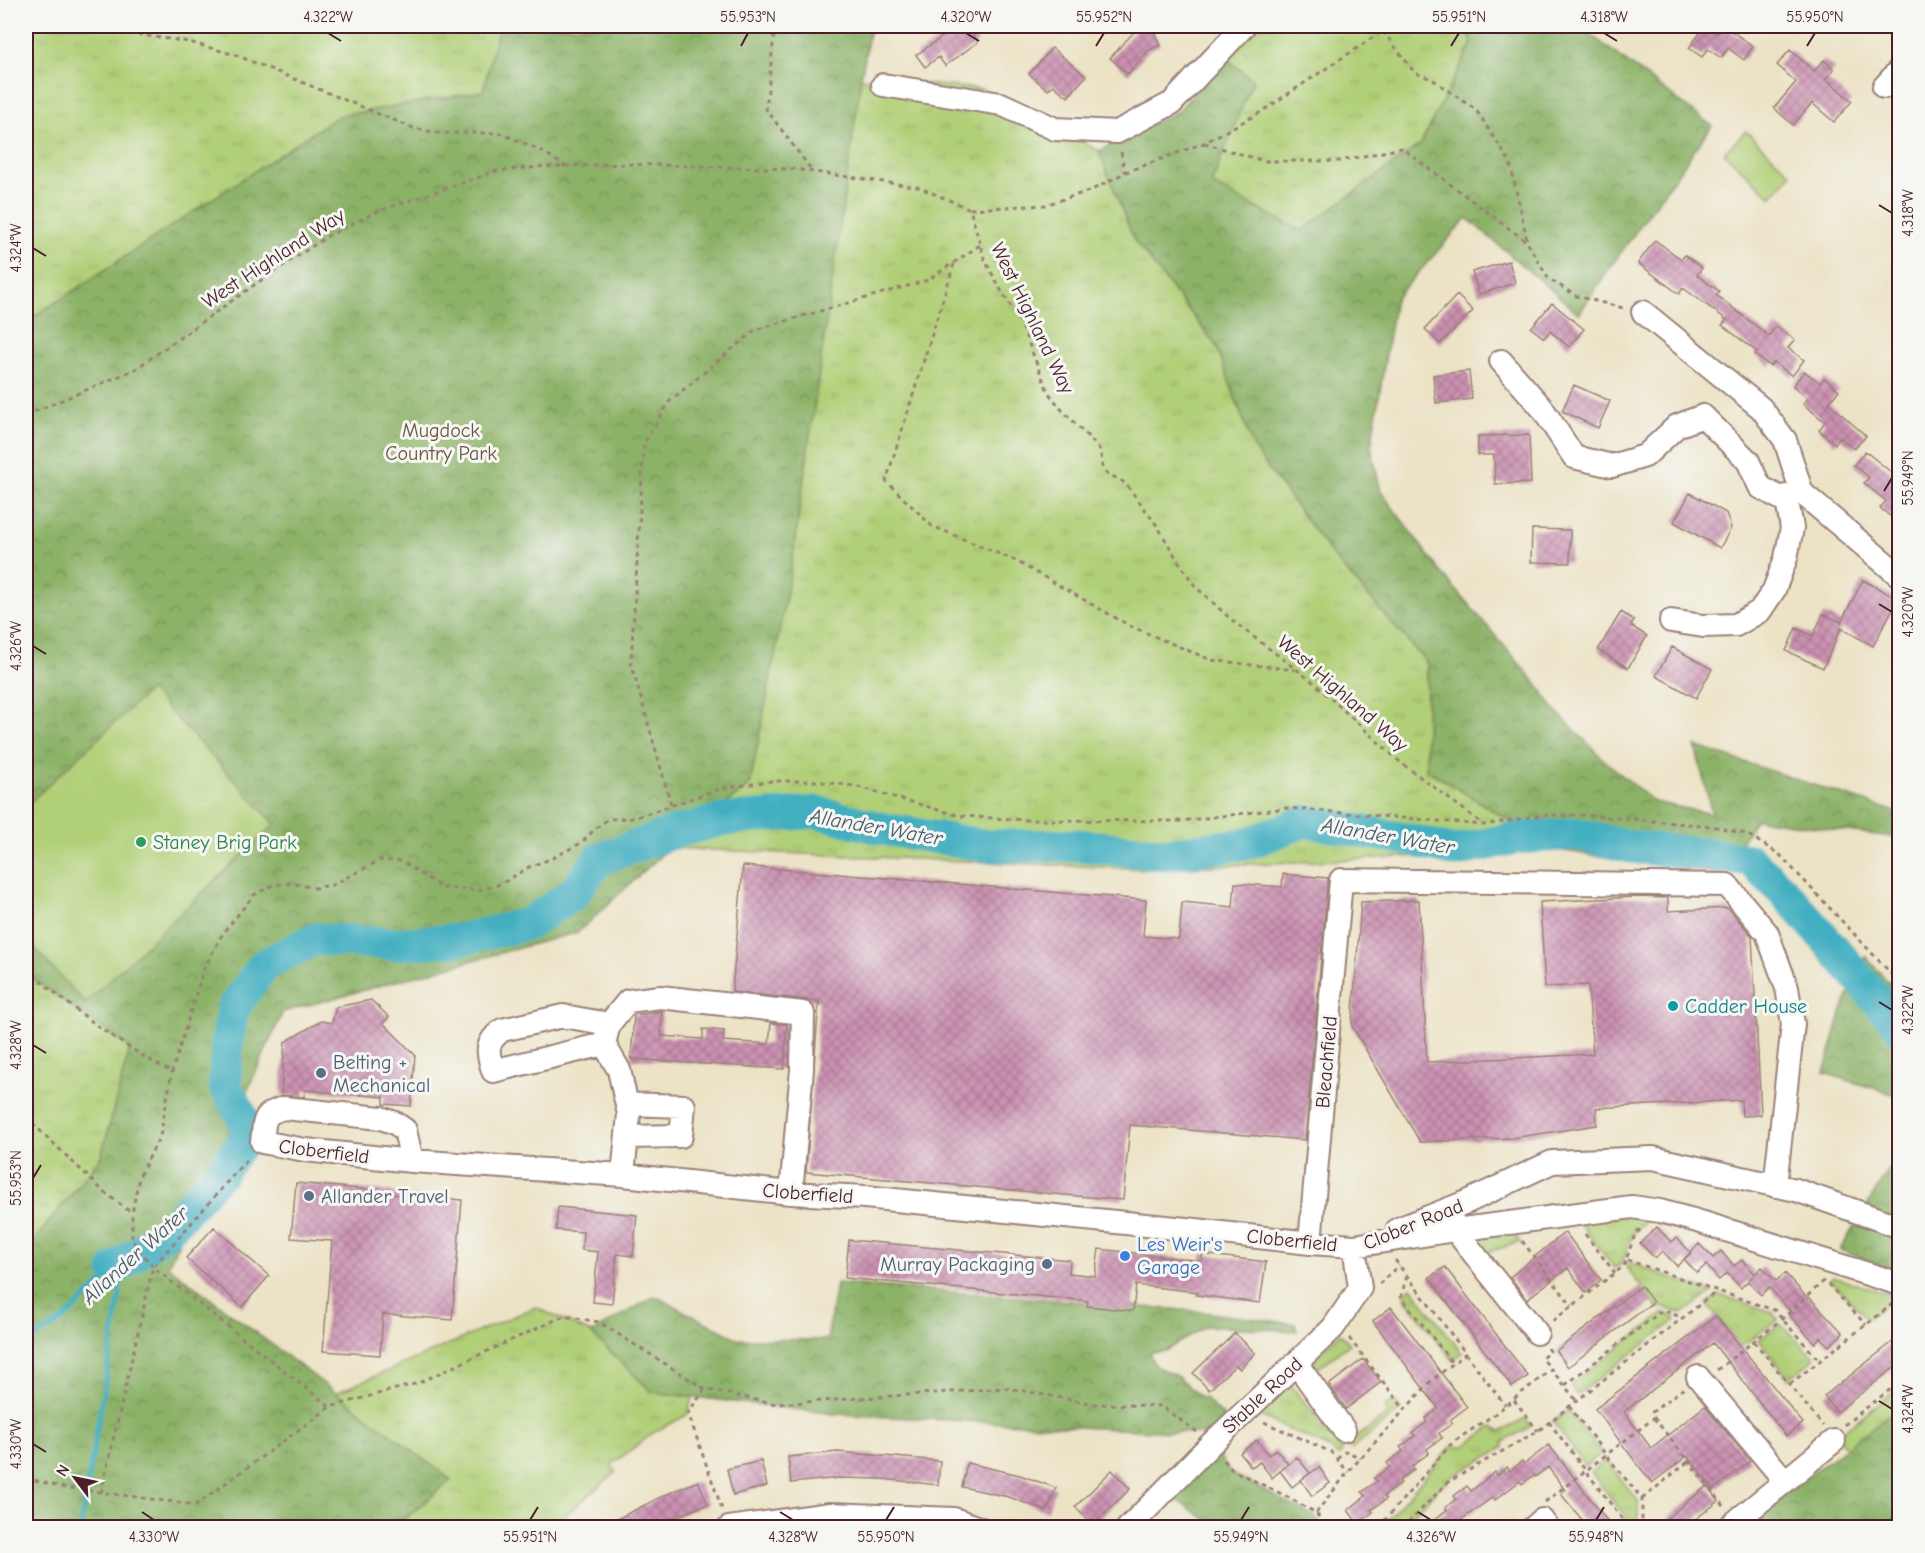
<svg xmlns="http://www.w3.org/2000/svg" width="1925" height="1553" font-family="'Comic Neue',sans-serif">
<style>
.grass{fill:url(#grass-tufts);stroke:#7e7751;stroke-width:1.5}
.forest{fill:url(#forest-crowns);stroke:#6b684a;stroke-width:1.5}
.garden{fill:#b1cf77;stroke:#7e7751;stroke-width:1.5}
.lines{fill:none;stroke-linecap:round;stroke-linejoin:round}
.stream{stroke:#43afc1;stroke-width:5}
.river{stroke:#43afc1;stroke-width:33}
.building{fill:url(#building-cross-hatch)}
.minor-casing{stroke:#9b8178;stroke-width:26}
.path{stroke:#9b8178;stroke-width:3;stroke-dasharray:4.5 4.5;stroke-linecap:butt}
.minor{stroke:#fff;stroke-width:22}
.ticks{fill:none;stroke:#4a1f2b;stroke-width:2}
.leisure-dot{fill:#2e9e5b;stroke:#f6f6f2;stroke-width:2}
.culture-dot{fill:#0f9aa8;stroke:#f6f6f2;stroke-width:2}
.service-dot{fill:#5c6f8a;stroke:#f6f6f2;stroke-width:2}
.shop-dot{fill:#3f7fe0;stroke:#f6f6f2;stroke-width:2}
.labels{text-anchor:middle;stroke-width:6;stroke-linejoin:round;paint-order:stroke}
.street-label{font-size:20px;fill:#4a1f2b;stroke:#f6f6f2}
.park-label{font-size:20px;fill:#695442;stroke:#f6f6f2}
.leisure-label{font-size:20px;fill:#27864d;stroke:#f6f6f2;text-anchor:start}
.culture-label{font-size:20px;fill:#0d838f;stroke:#f6f6f2;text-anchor:start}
.service-label{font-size:20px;fill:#4e5e75;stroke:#f6f6f2;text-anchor:start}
.shop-label{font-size:20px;fill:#366cbe;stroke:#f6f6f2;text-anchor:start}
.water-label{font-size:21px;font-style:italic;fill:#475967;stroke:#f6f6f2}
.neatline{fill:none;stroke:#4a1f2b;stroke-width:2}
.ticks-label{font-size:15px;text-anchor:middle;fill:#4a1f2b}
</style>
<defs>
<pattern id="grass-tufts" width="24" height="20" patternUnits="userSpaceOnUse" patternTransform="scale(1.5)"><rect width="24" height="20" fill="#b1cf77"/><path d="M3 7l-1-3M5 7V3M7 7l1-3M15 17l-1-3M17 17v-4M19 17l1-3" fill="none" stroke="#9ab167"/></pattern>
<pattern id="forest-crowns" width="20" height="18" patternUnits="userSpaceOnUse" patternTransform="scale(1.5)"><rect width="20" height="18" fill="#8cb268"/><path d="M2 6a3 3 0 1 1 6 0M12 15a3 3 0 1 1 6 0" fill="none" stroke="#749056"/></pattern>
<pattern id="building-cross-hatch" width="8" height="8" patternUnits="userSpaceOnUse" patternTransform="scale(1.5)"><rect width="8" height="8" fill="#cb92b2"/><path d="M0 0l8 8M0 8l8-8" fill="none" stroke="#a77791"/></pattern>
</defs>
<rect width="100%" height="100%" fill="#f6f6f2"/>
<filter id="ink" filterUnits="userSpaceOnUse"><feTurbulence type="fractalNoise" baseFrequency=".0167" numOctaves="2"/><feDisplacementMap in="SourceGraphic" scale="12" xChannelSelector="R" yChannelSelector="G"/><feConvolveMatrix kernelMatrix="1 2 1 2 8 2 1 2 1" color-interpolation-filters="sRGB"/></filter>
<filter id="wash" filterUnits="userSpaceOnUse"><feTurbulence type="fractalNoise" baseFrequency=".008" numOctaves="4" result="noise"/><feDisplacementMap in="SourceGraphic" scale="24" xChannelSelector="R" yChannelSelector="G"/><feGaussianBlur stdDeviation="1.35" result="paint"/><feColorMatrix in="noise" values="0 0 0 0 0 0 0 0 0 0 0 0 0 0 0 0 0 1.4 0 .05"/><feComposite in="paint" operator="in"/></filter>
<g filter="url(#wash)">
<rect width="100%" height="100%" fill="#ece3c6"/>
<!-- grass -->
<path class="grass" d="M26,26H870L861,78L981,89L1099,151L1134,240L1216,345L1254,449L1333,556L1427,663L1426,769L1557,850L1144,869L669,848L749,786L150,1044L26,952Z
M1252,26H1466L1472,43L1421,144L1301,231L1210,184L1253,80L1225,58Z
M26,974L130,1047L101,1157L26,1251Z
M1651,1216L1633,1234L1622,1263L1614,1268L1577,1219Z
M1513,1233L1520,1242L1480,1254L1476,1247L1478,1238Z
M1630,1263L1712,1292L1682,1314L1663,1307L1659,1310L1626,1267Z
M1833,1277L1895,1296L1867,1319L1831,1280Z
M1411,1287L1462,1353L1453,1360L1406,1300L1405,1292Z
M1720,1295L1772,1312L1779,1319L1740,1347L1707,1303Z
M535,1307L591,1333L652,1392L693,1397L687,1415L656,1431L611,1465L616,1472L551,1527L394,1528L451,1480L336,1393Z
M1664,1313L1675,1317V1321L1577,1395L1570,1385Z
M1780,1324L1815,1358L1789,1379L1759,1340Z
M1340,1333L1350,1344L1314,1371L1308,1365Z
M1289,1383L1343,1451L1338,1456L1331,1449L1258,1415Z
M1899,1387V1407L1846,1448L1837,1436Z
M1394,1400L1401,1410L1351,1449L1348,1444L1388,1414L1385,1407Z
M1568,1410L1602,1453L1585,1466L1553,1422Z
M1525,1418L1531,1426L1503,1442L1504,1447L1448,1479L1406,1522L1395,1527H1381L1451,1447L1464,1446L1492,1427L1501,1432Z
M1606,1460L1638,1501V1520L1632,1526L1591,1472Z"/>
<!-- forest -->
<path class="forest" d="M499,26H870L861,78L790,576L750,785L669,848L578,932L283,1012L168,1266L451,1480L394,1527H26V1251L101,1157L130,1048L26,974V939L85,1003L275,824L150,690L26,806V322L338,116L483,91Z
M1466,26H1579L1712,126L1604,276L1579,314L1467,218L1395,299L1371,447L1381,492L1439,570L1536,683L1554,709L1605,761L1654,802L1712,814L1695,746L1899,813V838L1756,819L1721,874L1557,850L1426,769L1427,663L1333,556L1254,449L1216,345L1134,240L1099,151L1178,111L1225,58L1253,80L1211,184L1301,231L1421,144L1472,43Z
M1865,956L1899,994V1096L1824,1073L1842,1010Z
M1899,1145V1273L1840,1250L1891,1166Z
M836,1283L1196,1311L1295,1324L1297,1331L1206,1326L1165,1351L1149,1352L1155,1366L1178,1377L1202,1399L1204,1397L1225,1418L1209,1434L835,1414L652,1392L591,1333L655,1296L738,1339L827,1340Z
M1899,1407V1527H1742Z
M1217,1453L1230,1473L1314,1516L1323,1527H1217L1173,1497Z"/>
<!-- garden -->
<path class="garden" d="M1746,131L1791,174L1771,197L1724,153Z
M150,690L275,824L85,1003L26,939V806Z"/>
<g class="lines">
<!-- stream -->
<path class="stream" d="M26,1343L64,1319L115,1269
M80,1528L120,1294L115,1269"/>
<!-- river -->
<path class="river" d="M115,1269L165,1233L221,1173L250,1131L225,1086L227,1044L233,1008L264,965L315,939L395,944L458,940L528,924L573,894L599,859L675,832L722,820L817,812L883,829L989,846L1077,845L1166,854L1249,843L1305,821L1411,840L1455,851L1515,838L1577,834L1631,847L1698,853L1750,860L1782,890L1829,943L1900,1027"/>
</g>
<g id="blocks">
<!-- building -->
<path class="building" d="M958,26H967L978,42L945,66L939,57L925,67L916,55Z
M1146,26H1151L1160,45L1149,50L1128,74L1110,58L1135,31Z
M1705,26L1717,33L1724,26L1753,46L1744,60L1728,48L1721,58L1708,49L1702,57L1689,48Z
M1052,48L1086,76L1068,97L1053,85L1048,90L1029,74Z
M1790,50L1814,71L1824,60L1834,69L1826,79L1852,101L1834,122L1812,103L1793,125L1774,108L1796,82L1777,65Z
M1655,240L1681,259L1685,255L1702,268L1697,275L1719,291L1716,295L1769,336L1776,326L1795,340L1788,348L1804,360L1792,376L1774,362L1770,366L1755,355L1757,352L1722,325L1727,320L1683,288L1679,294L1638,263Z
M1509,261L1515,283L1479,294L1472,272Z
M1457,295L1473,311L1440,344L1425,329Z
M1552,303L1584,329L1569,347L1550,331L1544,338L1531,328Z
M1469,371L1472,399L1436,403L1433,375Z
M1804,371L1820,383L1824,378L1839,390L1829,403L1866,436L1854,449L1840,437L1835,444L1819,430L1825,422L1803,404L1808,398L1793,386Z
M1574,385L1610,401L1598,428L1562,411Z
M1529,435L1531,483L1495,484L1494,455H1478V436Z
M1865,451L1897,477L1892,482L1897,486L1899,483V523L1880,508L1886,501L1864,483L1869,477L1854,465Z
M1690,493L1726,513L1731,528L1720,548L1674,522Z
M1532,529L1570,530V563L1531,562Z
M1863,580L1898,599L1873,646L1841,628L1823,668L1786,651L1796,628L1813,636L1823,614L1841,622Z
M1621,612L1634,620L1631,626L1647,636L1628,668L1598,650Z
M1672,647L1712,669L1696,698L1656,676Z
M743,866L1146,900L1143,936L1179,939L1182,902L1233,907L1235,883L1282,887L1283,874L1328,878L1305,1140L1130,1125L1123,1200L806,1172L819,1001L732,992Z
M1637,897L1668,898V911L1728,908L1752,936L1761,1115L1742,1116L1741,1100L1596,1108L1597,1125L1512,1138L1420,1142L1352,1026L1361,902L1419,900L1427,1062L1593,1054L1588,985L1545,987L1540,902Z
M371,1000L389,1017L383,1023L415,1055L411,1106L384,1104V1097L305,1090L304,1097L281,1095L285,1042L321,1021L332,1023L336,1007Z
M662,1011L661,1036L703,1039V1029L724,1031L723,1041L769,1044L771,1023L787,1025L784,1069L631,1059L634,1015Z
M296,1183L393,1192V1194L462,1200L452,1320L383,1314L380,1355L323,1351L332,1241L291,1238Z
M558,1207L637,1215L633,1256L617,1254L612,1304L593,1302L598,1252L582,1250L583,1232L556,1230Z
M214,1227L269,1276L242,1307L186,1258Z
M1657,1227L1671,1242L1677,1238L1691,1253L1677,1266L1662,1251L1655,1258L1640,1243Z
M1565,1232L1601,1280L1586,1293L1568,1268L1527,1299L1510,1277Z
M849,1240L1070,1260L1069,1273L1095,1276L1099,1249L1202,1261V1254L1266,1262L1260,1303L1197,1295L1198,1292L1136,1285L1133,1311L1087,1306L1088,1301L845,1278Z
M1699,1244L1713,1258L1721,1251L1734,1266L1742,1260L1755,1274L1741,1288L1727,1273L1719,1280L1706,1265L1697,1273L1684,1259Z
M1445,1267L1528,1376L1512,1387L1429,1278Z
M1762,1267L1776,1281L1785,1273L1808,1299L1809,1297L1843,1333L1829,1346L1820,1337L1815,1343L1789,1315L1792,1313L1769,1287L1761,1295L1748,1281Z
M1641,1286L1653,1302L1568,1367L1556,1351Z
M1391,1307L1467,1407L1450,1420L1453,1423L1439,1433L1442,1438L1427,1449L1429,1453L1412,1466L1414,1469L1399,1481L1401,1483L1384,1496L1386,1499L1371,1510L1373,1512L1358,1524L1348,1510L1366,1496L1362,1492L1377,1481L1374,1478L1390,1467L1387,1463L1403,1451L1400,1447L1415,1436L1412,1433L1427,1422L1425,1419L1438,1408L1373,1321Z
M1716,1316L1803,1423L1786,1436L1713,1343L1624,1412L1651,1448L1705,1406L1750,1461L1714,1489L1687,1456L1652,1483L1595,1409Z
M1235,1333L1255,1353L1240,1369L1236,1365L1209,1390L1193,1373Z
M1899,1337V1364L1837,1412L1824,1396Z
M1363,1359L1381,1382L1346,1409L1329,1385Z
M1257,1440L1269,1455L1276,1449L1288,1464L1272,1478L1260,1462L1251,1467L1240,1453Z
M1549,1445L1612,1527H1588L1561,1494L1565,1490L1548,1467L1535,1477L1534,1475L1522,1484L1520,1481L1495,1500L1493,1497L1451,1527H1425L1447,1510L1445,1508L1456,1499L1454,1496L1467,1486L1471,1491L1495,1472L1498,1475L1507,1467L1510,1471L1522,1461L1524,1464Z
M838,1452L940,1461L938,1485L883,1479L839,1478L791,1483L788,1457Z
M1297,1457L1310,1473L1292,1487L1280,1471Z
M761,1461L767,1486L733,1495L727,1469Z
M967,1463L1020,1475L1056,1488L1047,1511L1009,1497L962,1487Z
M1319,1467L1330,1483L1312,1496L1301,1480Z
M1112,1470L1130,1489L1093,1525L1075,1507Z
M698,1481L708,1504L650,1527H601L663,1496Z
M1707,1486L1719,1501L1685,1527H1674L1667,1518Z"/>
</g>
</g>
<g filter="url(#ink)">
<use href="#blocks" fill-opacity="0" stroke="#9b8178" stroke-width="1.5"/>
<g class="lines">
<defs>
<path id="minor" d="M883,85L1001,104L1055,129L1117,132L1172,103L1244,26
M1884,87L1900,69
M1643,312L1761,408L1785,440L1802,493L1900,576
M1501,361L1542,408L1574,457L1612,466L1645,456L1677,426L1703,416L1748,461L1760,487L1780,498L1802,493
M1671,621L1703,626L1736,625L1760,611L1774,590L1786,558L1792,528L1786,496
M604,1044L493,1071C488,1052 484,1044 502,1030L563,1016L609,1024
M627,1137L681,1136L684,1106L627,1104
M412,1161L405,1130L395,1123L381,1118L284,1108C261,1114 265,1121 262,1142L305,1150L412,1161L623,1175L791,1193L865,1197L1196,1230L1310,1243L1354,1246L1455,1230L1632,1207L1660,1211L1697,1221L1900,1284
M623,1175L629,1114L619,1070L604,1044L609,1024L628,1001L660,997L803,1013L802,1069L791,1193
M1452,1219L1455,1230L1537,1333
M1398,1229L1469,1201L1552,1162L1653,1158L1796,1190L1900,1227
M1310,1243L1341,880L1727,885L1767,933L1787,988L1793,1024L1775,1186
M1296,1363L1344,1430
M1698,1377L1785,1481
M729,1528L830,1514L954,1519L979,1528
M1128,1528L1212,1443L1333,1328L1360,1288L1354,1246
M1533,1528L1542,1520L1548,1528
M1728,1528L1834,1441"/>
</defs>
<!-- minor casing -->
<use href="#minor" class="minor-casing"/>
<!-- path -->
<path class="path" d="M103,26L128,33L189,42L236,55L413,128L437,133H500L540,150L566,167
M775,26L766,109L813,172
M1383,31L1415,73L1432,79L1476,110L1510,162L1527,240
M1204,143L1264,161H1340L1402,148L1527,242L1548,278L1576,296L1623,308
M1121,152L1125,172
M970,209L1045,205L1092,190L1126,172L1204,143L1261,112L1390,26
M954,264L886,481L932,526L1014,560L1130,626L1211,660L1295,670
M26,415L134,370L267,276L328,236L376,212L497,171L539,167L624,164L794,169L918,187L970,209L984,258L999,287L1019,319L1048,392L1062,410L1097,446L1101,452L1102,467L1107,474L1119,479L1126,484L1158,527L1178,561L1196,587L1234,622L1313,682L1400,762L1483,824
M671,804L631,663L644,443L670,401L755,330L928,280L980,245
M26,969C73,1008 117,1044 172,1072
M26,1117L104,1192L132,1213
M1585,1234L1615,1273
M1522,1241L1572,1306
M1395,1260L1505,1405
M1627,1260L1777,1311L1782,1319L1820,1361
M1407,1276L1401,1297L1453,1364
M1379,1284L1399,1265
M1828,1284L1866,1325
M1553,1321L1624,1266L1635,1234L1641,1229
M1349,1338L1405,1410
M1754,1341L1823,1426
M1548,1348L1550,1351L1542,1358L1576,1400
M1717,1370L1782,1319L1825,1280
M1790,1384L1895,1302
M1565,1385L1663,1310L1683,1318
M705,1389L688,1413L722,1509
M1514,1400L1538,1431
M1569,1406L1606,1455L1642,1499V1528
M1654,1418L1724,1506
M1264,1422L1331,1452L1348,1472
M1549,1422L1629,1528
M1844,1425L1900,1382
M1197,1432L1161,1406L1095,1404L1008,1388L776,1404L705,1389L599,1322L564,1316L418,1383L330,1407L153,1267L132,1240V1213L139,1177L160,1136L172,1072L204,968L223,933L254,895L273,885L291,883L315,888L332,885L381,860L402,861L442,888L479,890L501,884L529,867L553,858L581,843L596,828L608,819L634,818L719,789L772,781H815L855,786L960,816L1027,820L1181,821L1287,808L1484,825L1543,815H1583L1711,826L1747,834L1780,855L1900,983
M1337,1459L1346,1451L1361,1458
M1224,1460L1232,1470L1288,1497L1316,1513L1327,1528
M26,1478L61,1487L196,1505L330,1407
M101,1493L153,1267L249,1157
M1642,1499L1689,1461
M1545,1502L1654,1418L1651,1413L1684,1388
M1316,1513L1348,1472L1430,1382L1466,1353
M1378,1528L1452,1443L1492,1416L1552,1369
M1401,1528L1407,1524L1448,1482L1538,1431L1717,1291
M1505,1528L1515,1520
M1889,1528L1900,1514"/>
<!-- minor -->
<use href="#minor" class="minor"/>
</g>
</g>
<!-- ticks -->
<path class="ticks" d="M328,33L341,41M966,33L979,41M1604,33L1617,41M741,46L748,33M1096,46L1104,33M1451,46L1459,33M1807,46L1815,33M1879,205L1892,213M33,248L46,256M1884,491L1892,478M1879,604L1892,612M33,646L46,654M1879,1002L1892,1010M33,1045L46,1053M33,1178L41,1165M1879,1401L1892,1409M33,1444L46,1452M142,1512L154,1520M780,1512L793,1520M1418,1512L1431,1520M530,1520L538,1507M886,1520L894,1507M1241,1520L1249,1507M1596,1520L1604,1507"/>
<!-- markers -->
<circle class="leisure-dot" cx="141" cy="842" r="6"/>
<circle class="culture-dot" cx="1673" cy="1006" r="6"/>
<g class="service-dot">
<circle cx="321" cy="1073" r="6"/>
<circle cx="309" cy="1196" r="6"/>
<circle cx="1047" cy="1264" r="6"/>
</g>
<circle class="shop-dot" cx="1125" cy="1256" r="6"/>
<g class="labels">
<!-- street labels -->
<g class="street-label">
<text transform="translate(273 258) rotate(-33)" y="7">West Highland Way</text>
<text transform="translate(1033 318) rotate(64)" y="7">West Highland Way</text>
<text transform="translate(1343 693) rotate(41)" y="7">West Highland Way</text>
<text transform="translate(1326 1062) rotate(-85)" y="7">Bleachfield</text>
<text transform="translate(324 1151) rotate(7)" y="7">Cloberfield</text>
<text transform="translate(808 1193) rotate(4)" y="7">Cloberfield</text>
<text transform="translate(1413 1224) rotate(-22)" y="7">Clober Road</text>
<text transform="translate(1292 1240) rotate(6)" y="7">Cloberfield</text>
<text transform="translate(1262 1395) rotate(-43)" y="7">Stable Road</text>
</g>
<!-- park labels -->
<g class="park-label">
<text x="441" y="437">Mugdock<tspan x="441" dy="23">Country Park</tspan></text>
</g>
<!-- leisure labels -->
<g class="leisure-label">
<text x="153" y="849">Staney Brig Park</text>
</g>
<!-- culture labels -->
<g class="culture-label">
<text x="1685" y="1013">Cadder House</text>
</g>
<!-- service labels -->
<g class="service-label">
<text x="333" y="1069">Belting +<tspan x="333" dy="23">Mechanical</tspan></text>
<text x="321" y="1203">Allander Travel</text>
<text x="1035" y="1271" text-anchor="end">Murray Packaging</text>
</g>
<!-- shop labels -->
<g class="shop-label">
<text x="1137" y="1251">Les Weir's<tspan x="1137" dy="23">Garage</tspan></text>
</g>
<!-- water labels -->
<g class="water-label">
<text transform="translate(876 827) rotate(10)" y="7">Allander Water</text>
<text transform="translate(1388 836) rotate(10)" y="7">Allander Water</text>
<text transform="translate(135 1255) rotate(-42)" y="7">Allander Water</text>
</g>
</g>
<!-- margin -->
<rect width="1925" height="1553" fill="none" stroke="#f6f6f2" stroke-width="66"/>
<!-- north arrow -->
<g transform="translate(75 1478) rotate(302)" stroke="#f6f6f2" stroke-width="4.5" paint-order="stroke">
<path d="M0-4.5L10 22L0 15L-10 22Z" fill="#4a1f2b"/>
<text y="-9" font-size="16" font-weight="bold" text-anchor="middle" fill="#4a1f2b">N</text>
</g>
<rect x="33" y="33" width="1859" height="1487" class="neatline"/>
<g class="ticks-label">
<text x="328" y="22">4.322°W</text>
<text x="748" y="22">55.953°N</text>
<text x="966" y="22">4.320°W</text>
<text x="1104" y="22">55.952°N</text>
<text x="1459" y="22">55.951°N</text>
<text x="1604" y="22">4.318°W</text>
<text x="1815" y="22">55.950°N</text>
<text transform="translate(1908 213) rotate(-90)" y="5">4.318°W</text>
<text transform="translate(16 248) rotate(-90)" y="5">4.324°W</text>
<text transform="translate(1908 478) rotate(-90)" y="5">55.949°N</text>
<text transform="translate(1908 612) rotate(-90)" y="5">4.320°W</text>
<text transform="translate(16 646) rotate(-90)" y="5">4.326°W</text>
<text transform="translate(1908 1010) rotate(-90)" y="5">4.322°W</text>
<text transform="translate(16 1045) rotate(-90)" y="5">4.328°W</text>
<text transform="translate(16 1178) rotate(-90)" y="5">55.953°N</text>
<text transform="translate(1908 1409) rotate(-90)" y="5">4.324°W</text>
<text transform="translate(16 1444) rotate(-90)" y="5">4.330°W</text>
<text x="154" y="1542">4.330°W</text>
<text x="530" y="1542">55.951°N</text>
<text x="793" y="1542">4.328°W</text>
<text x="886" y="1542">55.950°N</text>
<text x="1241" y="1542">55.949°N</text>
<text x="1431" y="1542">4.326°W</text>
<text x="1596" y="1542">55.948°N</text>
</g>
</svg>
